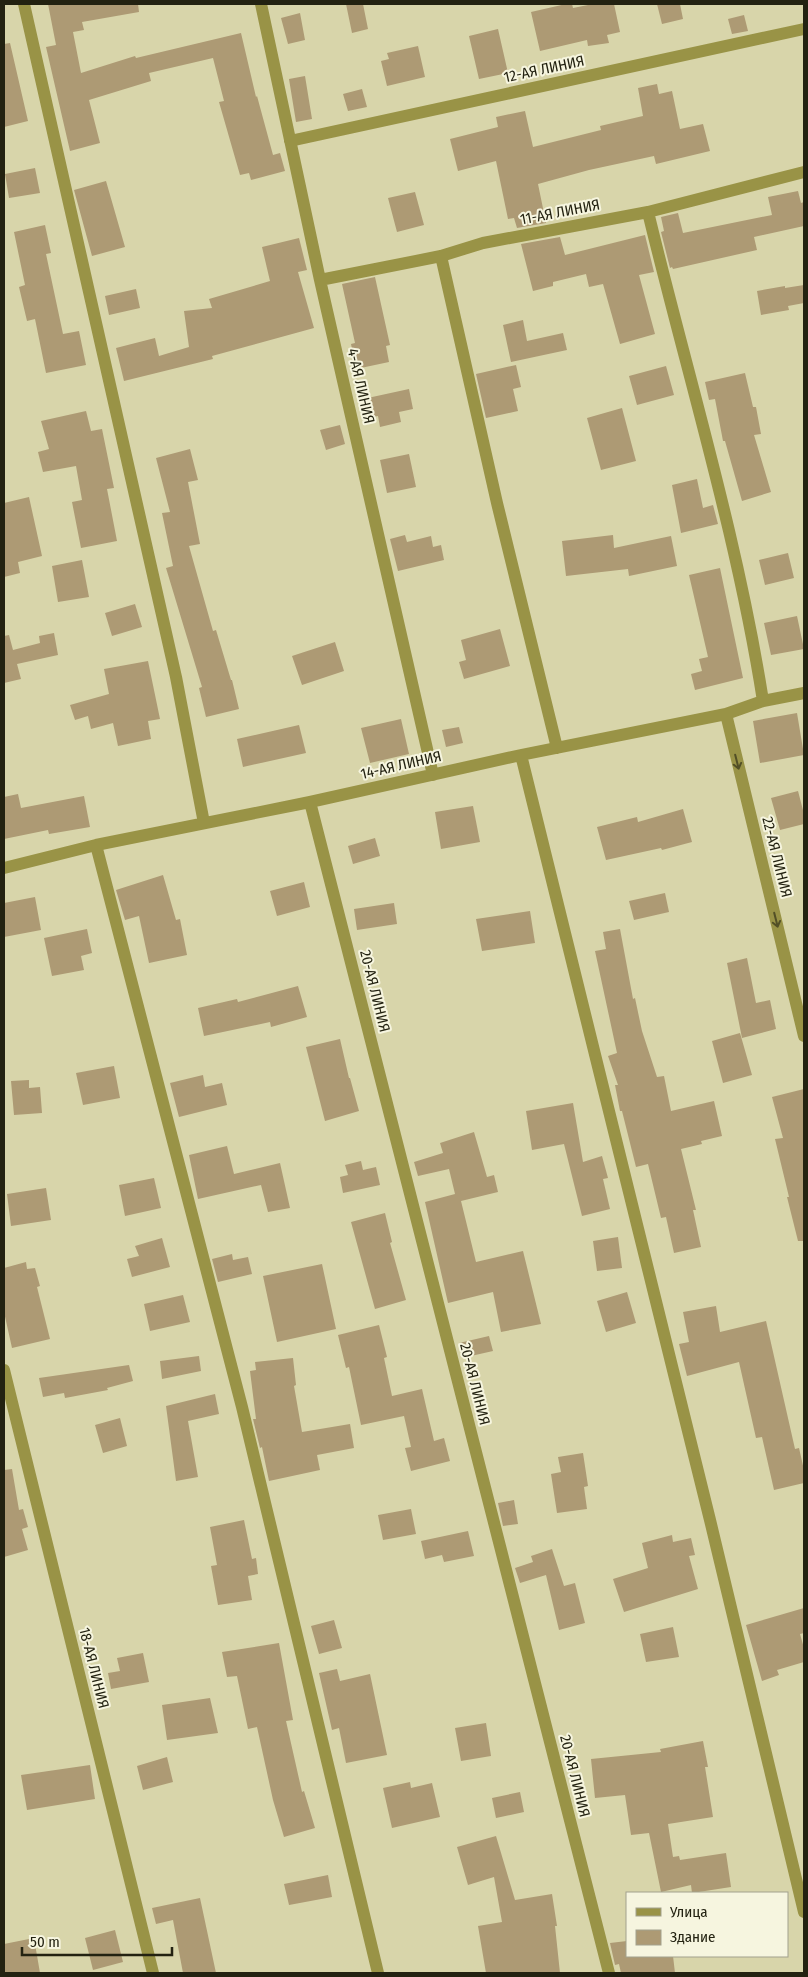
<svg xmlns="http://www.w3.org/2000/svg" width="808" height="1977" font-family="'Fira Sans Condensed',sans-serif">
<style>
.building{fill:#ad9a74}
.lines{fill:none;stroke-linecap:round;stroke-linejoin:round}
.minor{stroke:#999346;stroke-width:12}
.oneway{stroke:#524f26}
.labels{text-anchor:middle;stroke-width:4;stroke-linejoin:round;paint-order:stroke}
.street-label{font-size:15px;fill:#232211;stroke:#f6f5df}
</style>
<rect width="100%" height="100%" fill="#d8d5aa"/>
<!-- building -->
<path class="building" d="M48,4H138L139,12L82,22L84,30L73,32L81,73L135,56L136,58L241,33L256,97L257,96L273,155L280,153L285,171L251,180L249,173L240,175L219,102L224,101L213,58L149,73L151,81L89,100L100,143L70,151L46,47L56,45Z
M346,4H363L368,29L352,33Z
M566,4H572L573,8L593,4H614L620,32L607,35L609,43L588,46L587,40L540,51L531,12Z
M657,4H680L683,19L662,24Z
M300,13L305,40L288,44L281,18Z
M744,15L748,31L732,34L728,19Z
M498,29L508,73L479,79L469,36Z
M10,43L28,121L4,127V44Z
M418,46L425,77L387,86L381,61L389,59L387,53Z
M305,76L312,119L296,122L289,79Z
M657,84L659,94L672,91L680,129L703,124L710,151L656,164L654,156L589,170L538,184L546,223L517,228L514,218L508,219L496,161L458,171L450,139L498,127L496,117L525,111L533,147L601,130L600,126L643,116L638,88Z
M362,89L367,107L348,111L343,94Z
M35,168L40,193L9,198L5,174Z
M106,181L125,247L92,256L74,190Z
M798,191L801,203L804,202V226L754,237L757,250L673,269L672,267L670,268L661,232L664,231L661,217L678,213L683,233L772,215L768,197Z
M415,192L424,225L397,232L388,198Z
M45,225L51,253L46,254L63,334L79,331L86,365L46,373L35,319L27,321L19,287L25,285L14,232Z
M645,235L654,272L639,275L655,334L620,344L603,284L589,287L586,274L553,282V286L533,291L521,244L560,237L565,255Z
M299,238L307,270L298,272L314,328L212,356L213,359L124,381L116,348L155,338L159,356L189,347L184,311L212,308L209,299L270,281L262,247Z
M375,277L390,345L386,346L389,362L356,369L351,344L355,343L342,284Z
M804,285V303L788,306L789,310L761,315L757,291L785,286V288Z
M136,289L140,308L109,315L105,296Z
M523,320L527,341L563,333L567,350L511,362L503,325Z
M516,365L521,387L513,389L518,411L486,418L476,374Z
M666,366L674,395L637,405L629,376Z
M745,373L753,407H756L761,434L754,435L771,492L742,501L725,441H723L715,399L709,400L705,382Z
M409,389L413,409L399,412L401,422L380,427L378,416L367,418L363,399Z
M622,408L636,461L601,470L587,418Z
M86,411L91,431L102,429L114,488L107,489L117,541L81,548L72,502L82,500L76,466L43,472L38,452L49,449L41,421Z
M340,425L345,444L326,450L320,430Z
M190,449L198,480L188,482L200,544L189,546L213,631L216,630L231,680H232L239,709L206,717L199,688L202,687L166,568L173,566L162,513L170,512L156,458Z
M409,454L416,487L387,493L380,460Z
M697,479L703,508L713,505L718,524L681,533L672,485Z
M29,497L42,556L18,562L20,573L4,577V503Z
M405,535L407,542L431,536L433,547L441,545L444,560L398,571L390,539Z
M613,535L614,548L671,536L677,566L629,576L628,569L566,576L562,541Z
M788,553L794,578L765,585L759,560Z
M82,560L89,597L58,602L52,566Z
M720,568L743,678L695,690L691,674L702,671L699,659L708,657L689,575Z
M135,604L142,627L112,636L105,613Z
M797,616L804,649L771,655L764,623Z
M500,629L510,666L464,679L459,662L466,660L461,640Z
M54,633L58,655L17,664L21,679L4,683V636L9,635L13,650L40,643L39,636Z
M335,642L344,671L302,685L292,656Z
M148,661L160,719L148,721L151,739L118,746L113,723L91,729L88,716L75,720L70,705L109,694L104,669Z
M797,713L804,755L760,763L753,721Z
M401,719L409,754L370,763L361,728Z
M299,725L306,753L243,767L237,739Z
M459,727L463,743L446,747L442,730Z
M798,791L804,814V824L780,830L771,798Z
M18,794L21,808L84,796L90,827L49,834L48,830L4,839V797Z
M473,806L480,842L441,849L435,812Z
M683,809L692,842L662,850L661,848L606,860L597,827L637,817L638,822Z
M375,838L380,856L353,864L348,846Z
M163,875L176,920L180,919L187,955L149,963L139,916L125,920L116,890Z
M304,882L310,907L277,916L270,891Z
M665,893L669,912L634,920L629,901Z
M35,897L41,930L4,937V903Z
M394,903L397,924L357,930L354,909Z
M530,911L535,943L482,951L476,919Z
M87,929L92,953L81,956L84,970L52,976L44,938Z
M620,929L633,999L635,998L642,1031L657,1077L664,1076L671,1111L714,1101L722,1136L701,1141L702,1144L681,1149L696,1210H693L701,1247L674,1253L666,1217L661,1218L648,1164L636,1167L622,1111H620L615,1085H618L608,1056L617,1053L595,951L606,949L603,932Z
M747,958L756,1003L770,1000L776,1029L742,1038L727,963Z
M298,986L307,1017L271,1027L270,1022L204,1036L198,1008L237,999L238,1002Z
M740,1033L752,1075L723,1083L712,1041Z
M340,1039L349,1078H350L359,1111L325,1121L306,1047Z
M114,1066L120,1098L83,1105L76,1073Z
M203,1075L205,1087L222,1083L227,1105L179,1117L170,1083Z
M29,1080V1088L40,1087L42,1113L14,1115L11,1081Z
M804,1089V1241H798L787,1197H789L775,1139L783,1138L772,1097Z
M573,1103L583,1162L602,1156L608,1178L603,1179L610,1209L582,1216L564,1144L532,1150L526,1111Z
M474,1132L487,1177L494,1175L498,1192L461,1201L476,1262L523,1251L541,1324L501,1332L493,1292L448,1303L425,1202L455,1194L449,1169L418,1176L414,1162L443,1153L440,1143Z
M227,1146L234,1174L280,1163L290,1208L268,1212L261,1185L198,1199L189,1155Z
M361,1161L363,1170L376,1167L380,1185L343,1193L340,1177L348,1175L345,1165Z
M154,1178L161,1208L125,1216L119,1185Z
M46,1188L51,1220L11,1226L7,1194Z
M385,1213L392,1242L390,1243L406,1300L375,1309L351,1222Z
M618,1237L622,1268L597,1271L593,1241Z
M162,1238L170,1267L132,1277L127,1259L139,1256L135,1246Z
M232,1254L233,1260L248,1257L252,1274L218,1282L212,1259Z
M26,1262L27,1269L35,1268L40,1286L37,1287L50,1339L12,1348L4,1312V1268Z
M322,1264L336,1329L277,1342L263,1276Z
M627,1292L636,1323L606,1332L597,1301Z
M183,1295L190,1322L150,1331L144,1304Z
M716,1306L720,1332L766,1321L795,1449L799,1448L804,1470V1483L774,1490L762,1437L756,1438L739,1362L687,1376L679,1344L689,1342L683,1312Z
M379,1325L387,1357L384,1358L392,1396L422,1389L434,1441L444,1438L450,1461L411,1471L405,1448L411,1447L404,1416L361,1425L349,1367L346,1368L338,1335Z
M489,1336L493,1351L462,1358L459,1343Z
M199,1356L201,1371L162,1379L160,1361Z
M293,1358L296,1385L294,1386L302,1432L350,1424L354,1448L317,1455L320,1470L269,1481L262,1447L260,1448L253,1419H256L250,1371L256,1370L255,1362Z
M129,1365L133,1381L107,1388L108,1390L65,1398L64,1393L43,1397L39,1378Z
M215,1394L219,1414L188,1421L198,1477L176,1481L166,1406Z
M120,1418L127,1446L103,1453L95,1425Z
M583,1453L588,1486L584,1487L587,1509L557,1513L551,1474L561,1472L558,1457Z
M12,1469L19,1510L23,1509L28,1527L22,1529L28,1550L4,1557V1470Z
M514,1500L518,1524L503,1526L498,1503Z
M411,1509L416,1534L383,1540L378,1515Z
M244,1520L252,1559L256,1558L258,1574L248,1576L252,1600L218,1605L211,1566L217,1565L210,1527Z
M468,1531L474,1556L444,1562L442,1555L425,1559L421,1541Z
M672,1535L673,1542L691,1538L695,1555L689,1556L698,1589L624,1612L613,1579L648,1568L642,1543Z
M552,1549L564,1586L575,1583L585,1623L559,1630L546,1575L520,1583L515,1568L533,1562L531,1556Z
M804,1608V1633L800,1634L804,1648V1662L777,1670L779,1675L762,1681L746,1625Z
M334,1620L342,1648L319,1654L311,1626Z
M673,1627L679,1657L646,1662L640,1634Z
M279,1643L293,1720L286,1721L302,1792L304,1791L315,1828L284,1837L273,1800L257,1727L248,1729L237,1676L227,1677L222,1652Z
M143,1653L149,1682L111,1689L108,1673L120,1671L117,1658Z
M337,1669L340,1681L370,1674L387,1755L346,1763L339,1728L332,1730L319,1673Z
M210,1698L218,1733L167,1740L162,1705Z
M486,1723L491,1756L461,1761L455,1728Z
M703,1741L708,1767H705L713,1817L668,1824L673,1857L679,1856L680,1860L726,1853L731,1887L692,1893L691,1885L661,1892L649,1833L631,1835L625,1795L595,1798L591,1759L661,1752L660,1749Z
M167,1757L173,1782L143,1790L137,1766Z
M90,1765L95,1799L27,1810L21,1775Z
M410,1782L411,1788L432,1783L440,1817L392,1828L383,1788Z
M520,1792L524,1812L496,1818L492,1798Z
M496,1836L515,1900L552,1894L557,1926H555L560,1973H486L478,1926L502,1922L494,1877L468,1885L457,1847Z
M328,1875L332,1897L289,1905L284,1884Z
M200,1898L216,1973H183L173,1920L156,1924L152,1908Z
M115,1930L123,1962L93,1970L85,1938Z
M34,1938L40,1973H4V1944Z
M627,1941V1956H673L675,1973H621L619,1964L615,1965L610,1943Z"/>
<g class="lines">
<!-- minor -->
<path class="minor" d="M24,4L176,677L204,823
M261,4L320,280L433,775
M290,141L804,29
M648,212C687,374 737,535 763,701
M441,256L497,503L557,748
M320,280L441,256L483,243L648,212L804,172
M726,714L804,1036
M521,755L710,1520L804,1912
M310,802L609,1973
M96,845L242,1407L378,1973
M4,868L96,845L310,802L521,755L726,714L763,701L804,693
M4,1370L153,1973"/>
</g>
<!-- one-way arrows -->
<defs><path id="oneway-shaft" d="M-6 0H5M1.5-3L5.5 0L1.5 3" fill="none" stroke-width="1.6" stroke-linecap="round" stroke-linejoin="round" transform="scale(1.25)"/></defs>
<g class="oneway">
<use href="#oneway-shaft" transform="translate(737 762) rotate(76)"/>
<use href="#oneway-shaft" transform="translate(776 920) rotate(76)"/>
</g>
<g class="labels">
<!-- street labels -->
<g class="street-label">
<text transform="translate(544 69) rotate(-12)" y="5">12-АЯ ЛИНИЯ</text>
<text transform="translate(560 212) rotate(-11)" y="5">11-АЯ ЛИНИЯ</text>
<text transform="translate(361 386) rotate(77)" y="5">4-АЯ ЛИНИЯ</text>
<text transform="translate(401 765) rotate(-13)" y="5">14-АЯ ЛИНИЯ</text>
<text transform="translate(777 857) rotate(76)" y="5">22-АЯ ЛИНИЯ</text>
<text transform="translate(375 991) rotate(76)" y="5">20-АЯ ЛИНИЯ</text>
<text transform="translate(475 1384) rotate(76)" y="5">20-АЯ ЛИНИЯ</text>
<text transform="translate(94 1668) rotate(76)" y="5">18-АЯ ЛИНИЯ</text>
<text transform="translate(575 1776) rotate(76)" y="5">20-АЯ ЛИНИЯ</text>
</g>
</g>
<!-- border -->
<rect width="808" height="1977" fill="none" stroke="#232211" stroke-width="10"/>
<!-- legend -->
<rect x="626" y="1892" width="162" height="65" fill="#f6f5df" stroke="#a2a18d"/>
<rect x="636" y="1908" width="25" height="8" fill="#999346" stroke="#a2a18d"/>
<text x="670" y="1917" font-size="15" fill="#232211">Улица</text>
<rect x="636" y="1930" width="25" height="15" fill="#ad9a74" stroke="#a2a18d"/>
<text x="670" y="1942" font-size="15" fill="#232211">Здание</text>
<!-- scale -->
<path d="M22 1947v8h150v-8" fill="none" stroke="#232211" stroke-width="2.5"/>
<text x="30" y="1947" font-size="15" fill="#232211" stroke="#f6f5df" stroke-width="4" paint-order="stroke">50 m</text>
</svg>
